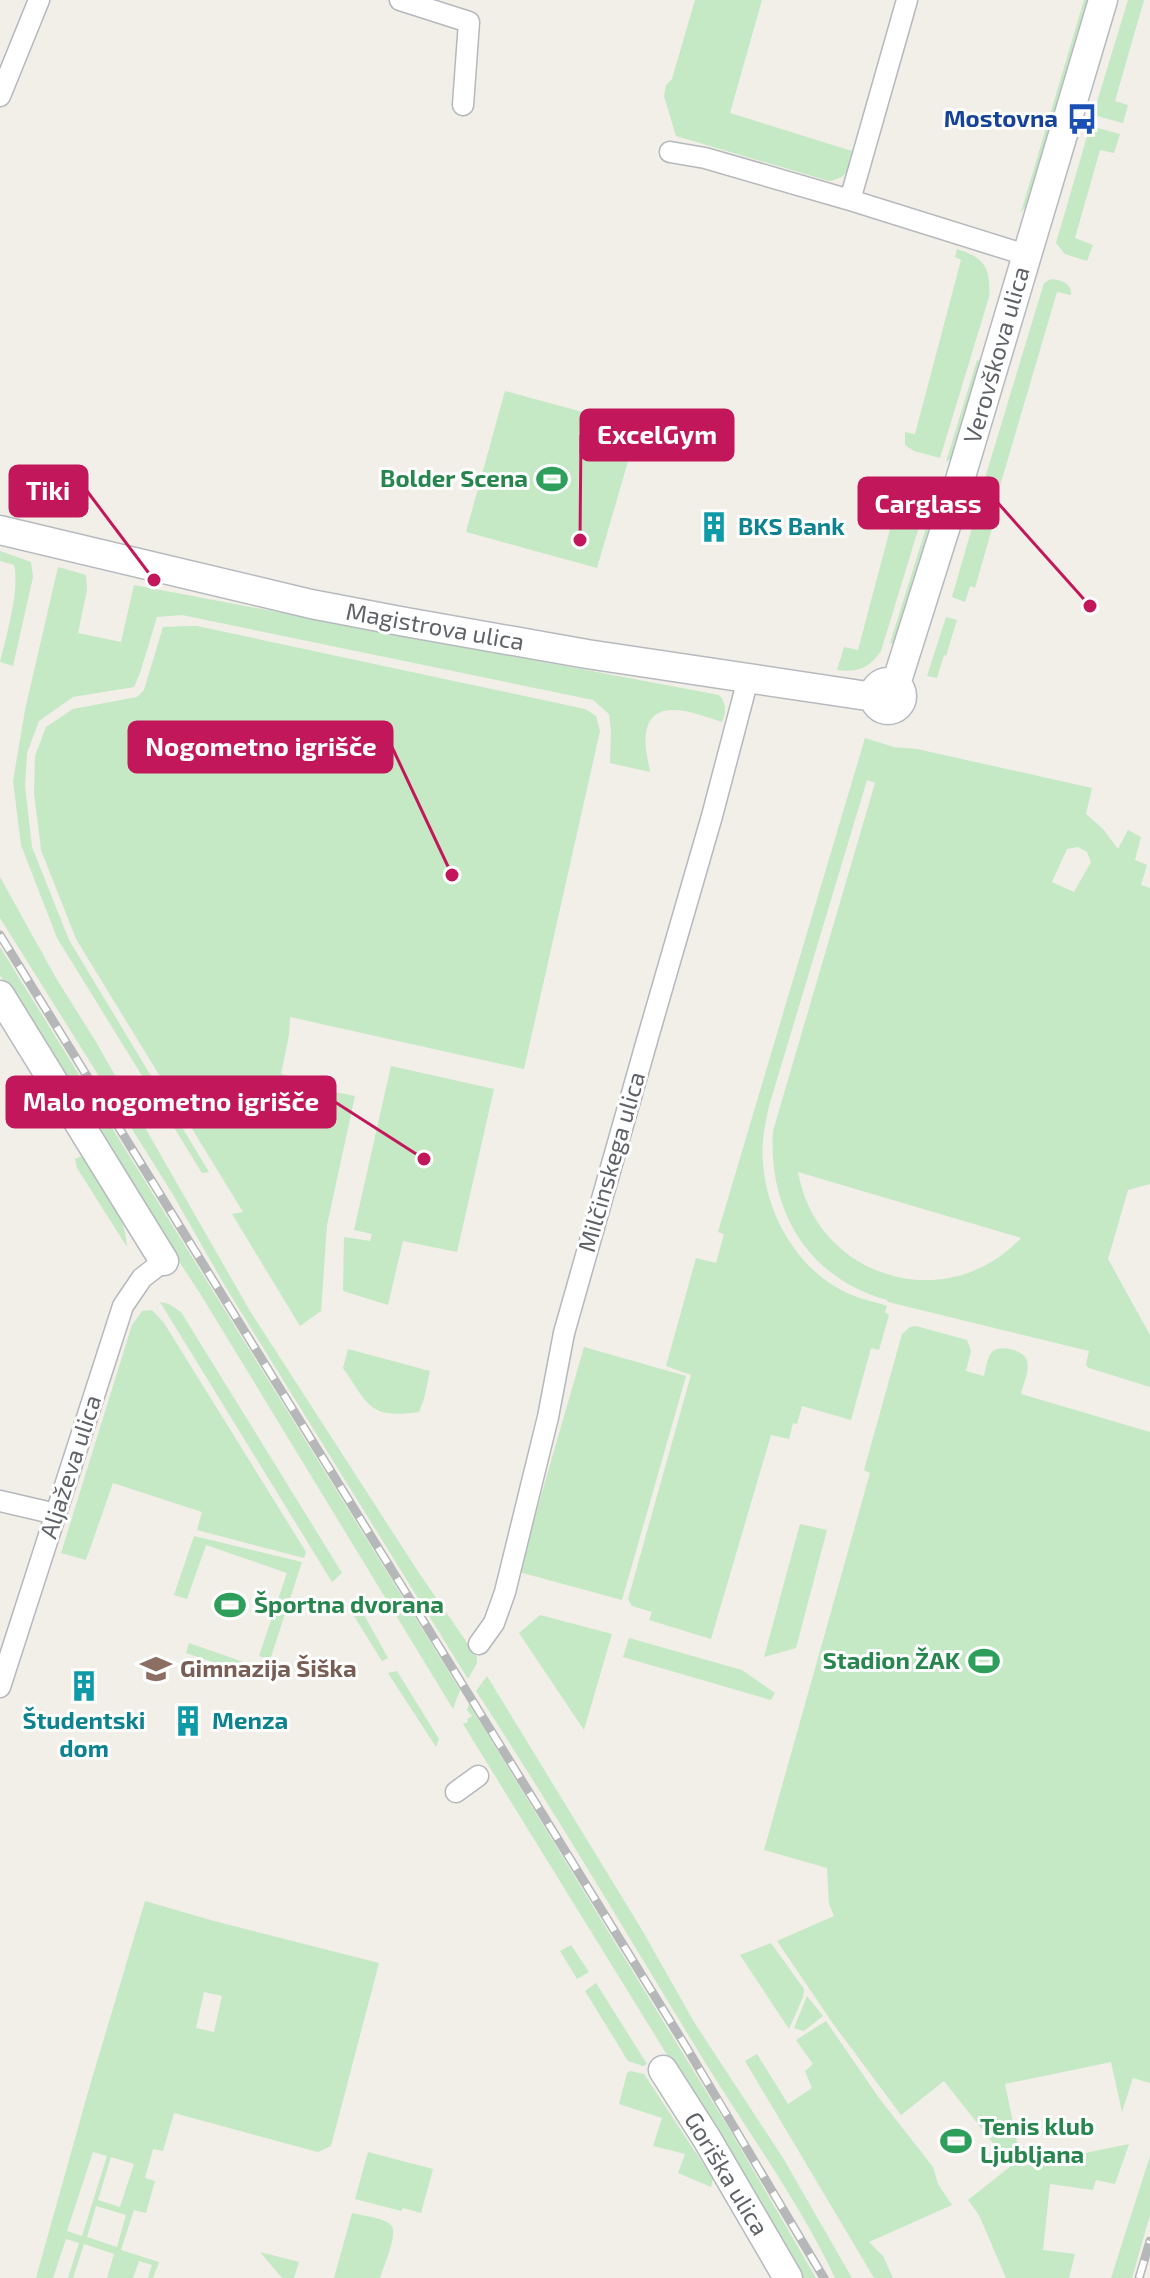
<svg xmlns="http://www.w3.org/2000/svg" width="1150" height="2278" font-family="'Exo 2',sans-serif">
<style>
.green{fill:#c5e8c5;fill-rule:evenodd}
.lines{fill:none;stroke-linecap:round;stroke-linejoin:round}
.street-casing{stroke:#b5b8bc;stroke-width:23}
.secondary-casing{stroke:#b6babf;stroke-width:31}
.street{stroke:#fff;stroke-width:20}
.secondary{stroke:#fff;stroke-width:28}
.rail-casing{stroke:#b6b7b8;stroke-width:9}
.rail{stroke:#fff;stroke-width:6;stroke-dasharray:18;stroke-linecap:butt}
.labels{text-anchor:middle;stroke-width:6;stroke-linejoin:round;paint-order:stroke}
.transit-label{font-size:24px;font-weight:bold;fill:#164399;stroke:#fff;text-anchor:end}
.street-label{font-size:24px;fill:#5f6368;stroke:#fff}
.leisure-label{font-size:24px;font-weight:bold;fill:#27864d;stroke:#fff;text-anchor:end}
.culture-label{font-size:24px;font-weight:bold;fill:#0d838f;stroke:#fff;text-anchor:start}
.education-label{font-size:24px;font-weight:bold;fill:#785e54;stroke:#fff;text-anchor:start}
.leader{fill:none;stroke:#c2185b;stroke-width:3}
.callout-dot{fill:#c2185b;stroke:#fff;stroke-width:3}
.callout{fill:#c2185b;stroke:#c2185b;stroke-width:3}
.callout-label{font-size:26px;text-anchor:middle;font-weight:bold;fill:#fff}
</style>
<rect width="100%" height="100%" fill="#f1efe8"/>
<!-- green -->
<path class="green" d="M695,0H762L730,113L852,151C848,169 850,177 829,181L676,136L664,96L666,85L672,79Z
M1084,0H1090L1028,204L1021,212Z
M1128,0H1144L1115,101L1128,105L1123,123L1093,115Z
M1090,126L1120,134L1114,153L1100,150L1075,238L1093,245L1087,261L1065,254L1056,243Z
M957,249C985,258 991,268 989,297L940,458L914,451L905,445V432L915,434L961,260L955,257Z
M1051,279C1061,280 1072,283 1071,295L1057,292L1000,486L985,478L1044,283Z
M977,360L983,362L953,457L946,462Z
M505,391L638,427L597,568L466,532Z
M902,484L930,491L881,651C870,668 856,673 837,670L844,647L858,650Z
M937,493L938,499L894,644L890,643Z
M986,505L997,508V511L975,588L970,586L965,602L952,597L978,507Z
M0,551L31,562L33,577L13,666L0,662C6,637 20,590 14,565L0,561Z
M58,567L86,575L87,590L78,633L121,642L134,585L719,695C727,703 726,712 722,722C699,715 652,694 646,733C644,745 648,760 650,772L610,763L611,731L609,714L593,700L182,615L157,617L140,673L134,687L73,697L39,721L27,753L25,786L32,847L69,940L209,1172L202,1173L57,938L21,845L13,781L25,710Z
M946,617L957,620L946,656L944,655L937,678L927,676Z
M185,626H197L585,709L596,716L600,731L524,1069L290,1017L289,1035L281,1074L290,1076L284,1110L291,1083L355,1096L327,1225L321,1311L300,1326L232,1214L243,1212L76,939L41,850L34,793L35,756L46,727L73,709L137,697L144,690L163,627Z
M865,738L894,747L917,749L1092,788L1086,814L1103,829L1118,849L1128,830L1141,837L1135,860L1147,865L1141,885L1150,888V1184L1128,1190L1108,1259L1150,1335V1387L1089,1368L1086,1365L1089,1351L888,1302L887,1300C808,1278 768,1211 773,1131L875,783L867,780L769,1106C765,1125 761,1143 763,1162C766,1216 800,1274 852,1295C863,1300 876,1302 887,1306L885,1312L889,1315L879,1350L871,1348L851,1420L802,1406L797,1424L793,1423L789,1439L771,1435L711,1639L649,1620L652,1612L632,1606L628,1599L691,1375L666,1366L696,1258L716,1263L724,1234L718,1232ZM1078,847L1087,852L1091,862L1074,892L1052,882L1067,849ZM798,1172L1021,1238C947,1317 817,1279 798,1172Z
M0,877L56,978L96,1042L250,1311L419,1573L477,1657V1663L468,1679L225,1286L172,1193L0,918Z
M0,947L460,1690L453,1709L201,1295L125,1179L0,975Z
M391,1066L494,1089L457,1252L403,1241L388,1305L343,1291L344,1237L370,1241L372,1234L354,1230Z
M84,1155C102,1184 125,1211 127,1247L77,1168L75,1159Z
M160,1302L169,1304L181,1312L342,1573L332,1582Z
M152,1310L164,1323L306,1552L304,1558L197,1530L202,1512L113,1483L86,1560L61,1553L132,1325L142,1311Z
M916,1326L967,1340L971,1351L966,1371L984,1376C986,1369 987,1356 993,1351C1002,1344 1025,1351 1027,1361C1030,1371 1023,1384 1021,1394L1150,1432V2083L1133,2078L1122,2112L1111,2062L1005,2084L1022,2166L1129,2144L1115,2184L1096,2180L1093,2190L1050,2184L1043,2250L1075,2254L1069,2278H1006L979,2215L968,2200L1011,2166L944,2081L901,2115L834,2025L777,1941L834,1916L829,1904L827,1868L764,1850L870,1473L864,1470L902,1334L910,1327Z
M584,1347L686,1376L622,1600L519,1572Z
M348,1349L430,1371L424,1399L419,1412C368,1419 369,1405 343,1368Z
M800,1524L827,1530L796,1648L764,1657Z
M194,1536L302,1562L270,1660L259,1656L287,1573L206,1545L187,1599L174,1595Z
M362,1611L388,1658L382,1661L354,1616Z
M540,1615L612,1634L584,1730L519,1633Z
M629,1638L742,1670L775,1693L771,1700L623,1657Z
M189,1643L255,1666L257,1664L268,1667L262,1672L251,1675L186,1653Z
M397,1671L439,1739L436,1747L388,1673Z
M487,1676L642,1930L694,2022L783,2158L852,2278H835C799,2201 747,2131 703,2059C628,1936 555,1812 476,1691Z
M469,1704L731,2132L816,2278H802L785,2246L463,1724L468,1722L467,1719L472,1716L467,1710Z
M145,1901L214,1921L379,1963L331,2146L318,2152L174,2113L163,2151L153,2149L145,2178L155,2181L146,2213L134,2210L121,2250L159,2262L153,2278H148L152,2265L139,2261L133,2278H107L114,2254L84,2244L73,2278H68L79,2243L66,2239L53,2278H36L88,2092ZM204,1992L222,1996L214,2032L196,2028ZM93,2152L107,2156L82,2236L67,2231ZM111,2157L134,2164L120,2207L98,2200ZM96,2206L126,2215L117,2247L87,2237Z
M771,1943L804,1989L803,1997L789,2029L740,1955Z
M571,1945L589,1972L577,1979L560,1951Z
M596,1983L647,2064L643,2066L628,2061L585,1991Z
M807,1996L823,2016L804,2031L794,2028Z
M826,2021L879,2098L933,2167L938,2184L952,2205L869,2242L883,2256L893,2278H874L745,2061L757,2054L788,2104L812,2088L805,2071L813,2064L796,2040Z
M630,2071L644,2074L713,2179L711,2187L678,2173L685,2154L653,2146L662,2118L619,2104L627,2073Z
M368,2152L433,2169L421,2213L403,2208L401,2211L355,2199Z
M1150,2156V2215L1132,2278H1111Z
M352,2213C363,2216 381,2217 390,2224C400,2231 383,2267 380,2278H334Z
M260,2252L299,2262L294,2278H282Z"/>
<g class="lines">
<defs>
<path id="street" d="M400,0L469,22L463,105
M0,96L39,0
M670,152L705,158L850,200L1026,255
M850,200L907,0
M0,1501L56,1514
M479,1644L494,1623L505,1592L548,1417L564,1333L648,1037L712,816L748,679
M0,1687L123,1306L142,1278L164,1261
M456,1792L478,1776"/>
<path id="secondary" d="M0,530L311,604L400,621L587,654L874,697
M874 696a14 14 0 1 1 28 0a14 14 0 1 1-28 0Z
M896,684L951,510L1103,0
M0,995L164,1261
M663,2070L707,2139L788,2278"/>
</defs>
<!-- street casing -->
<use href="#street" class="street-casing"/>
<!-- secondary casing -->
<use href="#secondary" class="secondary-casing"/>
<!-- street -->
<use href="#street" class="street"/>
<!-- secondary -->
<use href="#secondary" class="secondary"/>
<defs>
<path id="rail" d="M0,935L688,2050L824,2278
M1139,2278L1150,2241"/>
</defs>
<!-- rail casing -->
<use href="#rail" class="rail-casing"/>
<!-- rail -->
<use href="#rail" class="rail"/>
</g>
<!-- icons -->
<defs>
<symbol id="bus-bare" viewBox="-9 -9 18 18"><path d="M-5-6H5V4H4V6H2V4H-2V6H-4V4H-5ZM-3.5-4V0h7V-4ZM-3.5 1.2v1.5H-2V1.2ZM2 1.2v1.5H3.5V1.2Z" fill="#1a4fb4" stroke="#fff" stroke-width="2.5" paint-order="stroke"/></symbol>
<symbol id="stadium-bare" viewBox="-9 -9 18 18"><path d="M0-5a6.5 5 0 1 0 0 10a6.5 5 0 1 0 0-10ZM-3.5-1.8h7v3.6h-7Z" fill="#2e9e5b" stroke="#fff" stroke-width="2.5" paint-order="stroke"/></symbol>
<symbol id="building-bare" viewBox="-9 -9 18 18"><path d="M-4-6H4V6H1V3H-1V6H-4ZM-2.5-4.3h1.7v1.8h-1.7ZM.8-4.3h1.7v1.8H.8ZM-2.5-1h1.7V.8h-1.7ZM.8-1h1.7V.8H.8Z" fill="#0f9aa8" stroke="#fff" stroke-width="2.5" paint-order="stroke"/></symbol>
<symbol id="school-bare" viewBox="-9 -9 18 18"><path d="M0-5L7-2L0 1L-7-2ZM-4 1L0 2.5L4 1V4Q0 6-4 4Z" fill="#8d6e63" stroke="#fff" stroke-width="2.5" paint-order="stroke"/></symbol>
</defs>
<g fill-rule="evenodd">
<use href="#bus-bare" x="1060" y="97" width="44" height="44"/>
<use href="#stadium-bare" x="530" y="457" width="44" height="44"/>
<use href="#building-bare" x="692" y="505" width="44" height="44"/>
<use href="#stadium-bare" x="208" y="1583" width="44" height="44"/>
<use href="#stadium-bare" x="962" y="1639" width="44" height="44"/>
<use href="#school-bare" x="134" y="1647" width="44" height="44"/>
<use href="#building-bare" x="62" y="1664" width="44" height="44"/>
<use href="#building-bare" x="166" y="1699" width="44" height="44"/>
<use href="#stadium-bare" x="934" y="2119" width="44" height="44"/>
</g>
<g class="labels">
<!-- transit labels -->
<g class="transit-label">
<text x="1058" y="127">Mostovna</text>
</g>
<!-- street labels -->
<g class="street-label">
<text transform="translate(997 355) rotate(-74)" y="8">Verovškova ulica</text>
<text transform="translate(435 627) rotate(10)" y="8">Magistrova ulica</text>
<text transform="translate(612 1162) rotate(-74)" y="8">Milčinskega ulica</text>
<text transform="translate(71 1467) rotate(-72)" y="8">Aljaževa ulica</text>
<text transform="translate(726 2174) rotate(59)" y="8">Goriška ulica</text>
</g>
<!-- leisure labels -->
<g class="leisure-label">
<text x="528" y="487">Bolder Scena</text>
<text x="254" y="1613" text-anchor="start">Športna dvorana</text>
<text x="960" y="1669">Stadion ŽAK</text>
<text x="980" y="2135" text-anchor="start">Tenis klub<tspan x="980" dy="28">Ljubljana</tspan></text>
</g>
<!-- culture labels -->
<g class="culture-label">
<text x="738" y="535">BKS Bank</text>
<text x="84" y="1729" text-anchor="middle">Študentski<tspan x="84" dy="28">dom</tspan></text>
<text x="212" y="1729">Menza</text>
</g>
<!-- education labels -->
<g class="education-label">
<text x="180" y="1677">Gimnazija Šiška</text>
</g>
</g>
<!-- callouts -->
<path class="leader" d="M580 540L581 435M154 580L87 491M1090 606L998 503M452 875L392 747M424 1159L335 1102"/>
<g class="callout-dot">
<circle cx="580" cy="540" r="8"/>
<circle cx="154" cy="580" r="8"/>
<circle cx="1090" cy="606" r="8"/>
<circle cx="452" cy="875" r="8"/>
<circle cx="424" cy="1159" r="8"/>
</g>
<g class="callout">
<rect x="581" y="410" width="152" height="50" rx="8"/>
<rect x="10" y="466" width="77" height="50" rx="8"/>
<rect x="859" y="478" width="139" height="50" rx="8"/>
<rect x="129" y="722" width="263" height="50" rx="8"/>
<rect x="7" y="1077" width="328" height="50" rx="8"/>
</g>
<g class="callout-label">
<text x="657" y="444">ExcelGym</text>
<text x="48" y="500">Tiki</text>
<text x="928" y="513">Carglass</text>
<text x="261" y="756">Nogometno igrišče</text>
<text x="171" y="1111">Malo nogometno igrišče</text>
</g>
</svg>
